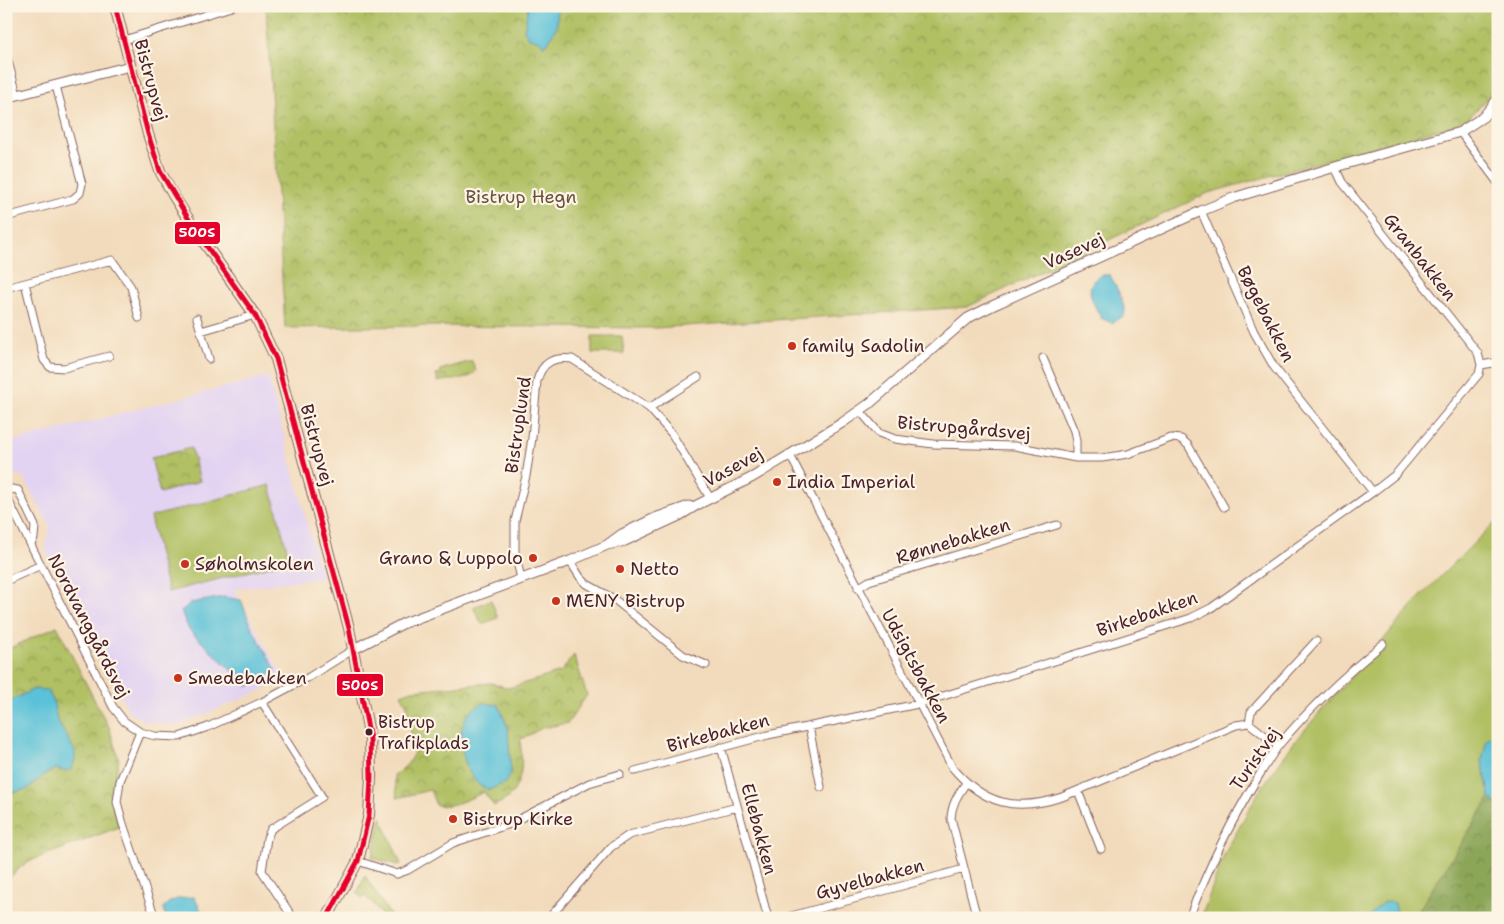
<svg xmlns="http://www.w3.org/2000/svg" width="1504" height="924" font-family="'Shantell Sans',sans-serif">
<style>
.built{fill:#e3d3f2}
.grass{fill:#b0c063;stroke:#7d7047}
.forest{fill:url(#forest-crowns);stroke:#6b6242}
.park{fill:url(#park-crowns);stroke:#7d7047}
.water{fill:#5ac1d8;stroke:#527082}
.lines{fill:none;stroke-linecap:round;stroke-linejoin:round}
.minor-casing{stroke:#85615e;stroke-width:9}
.tertiary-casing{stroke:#85615e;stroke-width:11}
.secondary-casing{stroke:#85615e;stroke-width:12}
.minor{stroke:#fff;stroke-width:7}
.tertiary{stroke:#fff;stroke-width:9}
.secondary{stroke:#f7e8c3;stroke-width:10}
.bus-1-casing{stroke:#fcf5e5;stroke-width:9}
.bus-1{stroke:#e4002b;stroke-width:5}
.poi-dot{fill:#c8321e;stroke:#fcf5e5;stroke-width:2}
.bus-dot{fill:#4a1f2b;stroke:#fcf5e5;stroke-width:2}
.labels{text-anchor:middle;stroke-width:4.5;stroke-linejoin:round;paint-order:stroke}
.bus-label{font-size:17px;fill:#4a1f2b;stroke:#fcf5e5;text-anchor:start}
.street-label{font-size:18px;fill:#4a1f2b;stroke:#fcf5e5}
.park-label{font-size:18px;fill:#694f3c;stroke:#fcf5e5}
.poi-label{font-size:18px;fill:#4a1f2b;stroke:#fcf5e5;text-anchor:start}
.line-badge{stroke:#fcf5e5;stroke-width:2}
.badge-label{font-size:14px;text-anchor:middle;font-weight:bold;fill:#fff}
</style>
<defs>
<pattern id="forest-crowns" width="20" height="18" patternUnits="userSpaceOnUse" patternTransform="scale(1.25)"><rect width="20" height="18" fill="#8ca659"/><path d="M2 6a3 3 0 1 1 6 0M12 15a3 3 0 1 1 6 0" fill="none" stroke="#74874a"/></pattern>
<pattern id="park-crowns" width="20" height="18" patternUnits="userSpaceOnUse" patternTransform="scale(1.25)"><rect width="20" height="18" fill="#b0c063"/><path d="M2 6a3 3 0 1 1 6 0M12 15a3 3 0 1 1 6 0" fill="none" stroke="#919b52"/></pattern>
</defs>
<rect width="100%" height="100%" fill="#fcf5e5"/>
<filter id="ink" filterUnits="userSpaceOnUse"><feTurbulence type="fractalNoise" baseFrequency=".02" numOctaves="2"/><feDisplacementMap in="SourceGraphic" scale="10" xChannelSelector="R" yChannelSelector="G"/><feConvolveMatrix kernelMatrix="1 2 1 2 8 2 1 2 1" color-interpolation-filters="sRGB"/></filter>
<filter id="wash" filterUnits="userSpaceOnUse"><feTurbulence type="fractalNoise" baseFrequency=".0096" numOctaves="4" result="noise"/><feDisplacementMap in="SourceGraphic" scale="20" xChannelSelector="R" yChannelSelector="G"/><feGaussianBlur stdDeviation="1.12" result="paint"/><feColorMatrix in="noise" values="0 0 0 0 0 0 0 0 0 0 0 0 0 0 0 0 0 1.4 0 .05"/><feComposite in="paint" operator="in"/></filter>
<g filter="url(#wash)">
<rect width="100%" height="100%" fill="#f2dbbc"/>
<!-- built -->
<path class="built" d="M268,376L322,578L234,589L283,677L260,691L177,726L144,721L130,713L45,550L50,526L24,478L10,474L6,466V443Z"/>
<!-- grass -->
<path class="grass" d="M592,336H622L624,353H592Z
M270,485L290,561L168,592L150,517Z
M1498,519V734L1493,735L1482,760L1490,798L1414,918H1201L1224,855L1258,793L1295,741L1422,595Z
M491,600L498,618L482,624L473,607Z
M381,817L401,864L398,865L372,858Z
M365,876L392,918H383L374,904L364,896L362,898L357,893Z"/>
<!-- forest -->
<path class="forest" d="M1490,798L1498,804V918H1414Z"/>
<!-- park -->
<path class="park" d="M266,6H1498V77L1489,96L1465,122L1208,193L967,307L655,328L427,326L285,328Z
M472,361L476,371C467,383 450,378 438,382L436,375L441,373L440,370Z
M191,448L200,481L160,493L151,458Z
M57,626L99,709L109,727L119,760L112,788L114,812L119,827L35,859C22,865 13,872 6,884V650Z
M574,655L587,695L568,723L542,728L520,740C522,759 524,778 511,795C507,800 499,803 494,806L484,792C468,799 453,808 436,805L430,790L397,798L394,775L407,765L414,753L407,705L401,694L412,690L491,683L509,688L561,672Z"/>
<!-- water -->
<path class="water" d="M528,6H558L557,26L548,43L543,45L541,42L528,37L524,30Z
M1102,275H1110L1120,295L1125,310L1124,316L1112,323L1101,318C1093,302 1081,284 1102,275Z
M224,597L241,600L252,628L276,670L262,681L248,686L189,630L181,611L191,603Z
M34,689L47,690L53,700L57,720L75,751V759L72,769L65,771L55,769L40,778L28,789L6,794V703Z
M484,703L499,705L508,728L511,773L505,783L489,790C485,788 479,786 476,782C463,767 456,735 466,718C470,710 476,707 484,703Z
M1498,734V804L1490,798L1482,760L1487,739L1493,735Z
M194,897L205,918H166L163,908C171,898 182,898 194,897Z
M1384,902L1395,903L1398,918H1370V915Z"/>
</g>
<g filter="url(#ink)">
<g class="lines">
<defs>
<path id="minor" d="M124,40L231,7
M6,54L17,95
M1460,132L1498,183
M1335,167L1342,182L1478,353L1481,365
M1201,211L1254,332L1274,367L1373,492
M6,217L73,199L80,193L82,184L56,86
M25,283L44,360L50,367L64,368L109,356
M6,288L112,260L131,287L139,318
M197,318L209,359
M201,331L255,315
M1043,358L1074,431L1076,441V458
M649,408L698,377
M860,411L879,433L895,439L933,444L1015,446L1076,458H1102L1128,454L1171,438L1181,439L1188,445L1224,507
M790,455L952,767C984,805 1016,812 1062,797L1236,725L1249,723L1278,746
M31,544L34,538L35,526L18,490L11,489L7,493V498L113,707L124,721L140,732L155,736L179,737L208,727L262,702L309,677L354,649
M570,561L580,577L587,584L614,599L683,655L706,665
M521,579L515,552V521L526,476L532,438L537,381C542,362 553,357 572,359L649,408L672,434L710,498
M6,581L41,565
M858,588L869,581L1057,525
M262,702L322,797L271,829L267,838L262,871L293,918
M1249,723L1251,712L1316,641
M809,727L821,787
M140,732L120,781L117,802L123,824L155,918
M721,747L768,918
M635,771L768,735L918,704L1191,618L1211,608L1373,492L1396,474L1479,374L1481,365L1493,363L1498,360
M966,783C958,795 952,803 951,818L977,918
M1078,791L1101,849
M358,861L397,874L408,870L453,843L510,824L589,783L620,774
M549,918L611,847L629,835L737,807
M784,918L964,869
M1189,918C1208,868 1232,819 1260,774C1266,765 1272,754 1279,745C1308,710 1347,673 1383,644"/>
<path id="tertiary" d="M6,98L130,66
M607,545L625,541L679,516L697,505L753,477L842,423L869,404L968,318L992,306L1201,211L1233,198L1335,167L1460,132L1483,117L1498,99
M354,649L404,623L570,561L607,545L622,534L655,518L689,506"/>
<path id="secondary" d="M115,6L148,134L160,171L173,195L194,228L255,315L276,359L349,628L370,739L371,777L369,815L358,861L327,918"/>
</defs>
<!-- minor casing -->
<use href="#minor" class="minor-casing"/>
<!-- tertiary casing -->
<use href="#tertiary" class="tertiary-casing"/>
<!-- secondary casing -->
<use href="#secondary" class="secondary-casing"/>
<!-- minor -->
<use href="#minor" class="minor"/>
<!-- tertiary -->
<use href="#tertiary" class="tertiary"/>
<!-- secondary -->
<use href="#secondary" class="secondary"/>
<defs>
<path id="bus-1" d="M115,6L148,134L160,171L194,228L255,315L276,359L349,628L370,739L371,777L369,815L358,861L327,918"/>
</defs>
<!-- bus-1 casing -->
<use href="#bus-1" class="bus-1-casing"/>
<!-- bus-1 -->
<use href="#bus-1" class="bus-1"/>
</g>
</g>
<!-- markers -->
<g class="poi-dot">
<circle cx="792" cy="346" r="5"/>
<circle cx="777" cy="482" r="5"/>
<circle cx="533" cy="558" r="5"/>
<circle cx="185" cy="564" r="5"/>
<circle cx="620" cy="569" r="5"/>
<circle cx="556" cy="601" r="5"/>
<circle cx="178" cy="678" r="5"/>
<circle cx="453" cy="819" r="5"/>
</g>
<circle class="bus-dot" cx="369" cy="732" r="4.5"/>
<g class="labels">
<!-- bus labels -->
<g class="bus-label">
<text x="378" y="728">Bistrup<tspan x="378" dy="21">Trafikplads</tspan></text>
</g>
<!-- street labels -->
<g class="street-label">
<text transform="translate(151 80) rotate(75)" y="6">Bistrupvej</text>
<text transform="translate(1074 251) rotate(-24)" y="6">Vasevej</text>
<text transform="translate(1420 257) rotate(52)" y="6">Granbakken</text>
<text transform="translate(1266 314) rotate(63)" y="6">Bøgebakken</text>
<text transform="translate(518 425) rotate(-82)" y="6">Bistruplund</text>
<text transform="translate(964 428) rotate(5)" y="6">Bistrupgårdsvej</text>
<text transform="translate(317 445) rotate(75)" y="6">Bistrupvej</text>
<text transform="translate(733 467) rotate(-28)" y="6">Vasevej</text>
<text transform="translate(953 541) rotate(-17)" y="6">Rønnebakken</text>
<text transform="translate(1147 614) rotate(-19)" y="6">Birkebakken</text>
<text transform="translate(89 626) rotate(63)" y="6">Nordvanggårdsvej</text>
<text transform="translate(916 666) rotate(62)" y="6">Udsigtsbakken</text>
<text transform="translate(718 733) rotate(-15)" y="6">Birkebakken</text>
<text transform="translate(1255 759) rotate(-55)" y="6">Turistvej</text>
<text transform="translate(759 829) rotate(75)" y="6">Ellebakken</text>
<text transform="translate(870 879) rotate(-15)" y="6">Gyvelbakken</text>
</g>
<!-- park labels -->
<g class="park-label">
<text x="521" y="203">Bistrup Hegn</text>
</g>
<!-- poi labels -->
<g class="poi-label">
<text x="802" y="352">family Sadolin</text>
<text x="787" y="488">India Imperial</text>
<text x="523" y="564" text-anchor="end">Grano &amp; Luppolo</text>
<text x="195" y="570">Søholmskolen</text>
<text x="630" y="575">Netto</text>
<text x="566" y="607">MENY Bistrup</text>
<text x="188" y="684">Smedebakken</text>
<text x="463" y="825">Bistrup Kirke</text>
</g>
</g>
<g class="line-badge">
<rect x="174" y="221" width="47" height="24" rx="5" fill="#e4002b"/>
<rect x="336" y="673" width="48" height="24" rx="5" fill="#e4002b"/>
</g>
<g class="badge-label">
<text x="197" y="237">500S</text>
<text x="360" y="690">500S</text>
</g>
<!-- margin -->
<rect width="1504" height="924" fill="none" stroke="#fcf5e5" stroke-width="25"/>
</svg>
